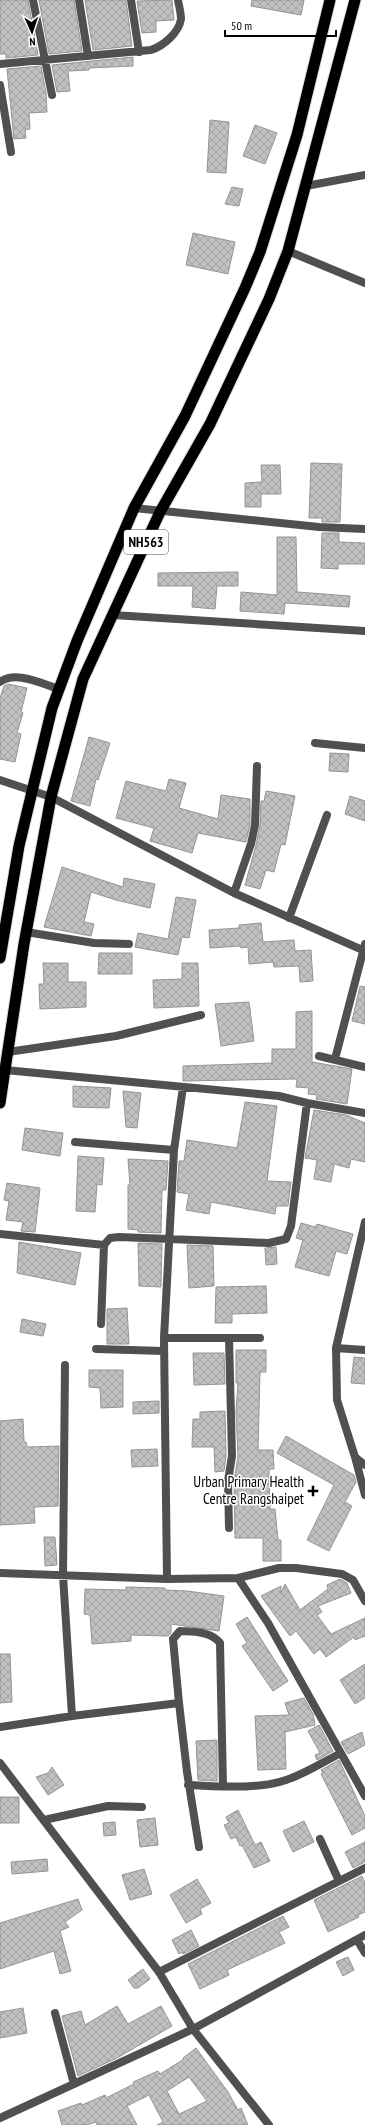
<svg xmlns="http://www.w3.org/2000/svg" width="365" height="2125" font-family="'PT Sans Narrow',sans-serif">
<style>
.building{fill:url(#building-cross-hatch);stroke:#949494;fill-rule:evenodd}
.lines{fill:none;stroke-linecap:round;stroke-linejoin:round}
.trunk-casing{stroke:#dbdbdb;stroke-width:13}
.minor{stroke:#505050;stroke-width:8}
.tertiary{stroke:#505050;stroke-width:8}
.trunk{stroke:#000;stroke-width:11}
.poi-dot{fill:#000;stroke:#fff;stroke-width:1.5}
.labels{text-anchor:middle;stroke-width:3;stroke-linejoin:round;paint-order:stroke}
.shield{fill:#fff;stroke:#4c4c4c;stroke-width:1}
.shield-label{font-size:14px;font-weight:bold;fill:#000}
.poi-label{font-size:15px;fill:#000;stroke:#fff;text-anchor:end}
</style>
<defs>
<pattern id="building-cross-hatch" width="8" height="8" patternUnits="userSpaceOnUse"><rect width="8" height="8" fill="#c0c0c0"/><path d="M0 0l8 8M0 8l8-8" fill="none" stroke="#a3a3a3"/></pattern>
</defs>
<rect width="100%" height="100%" fill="#fff"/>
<!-- building -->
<path class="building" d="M0,0H28L38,55L6,58V54H0Z
M39,0H74L82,51L49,54Z
M85,0H126L132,46L93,50Z
M172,0L174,20L156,21V32L142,33L137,1Z
M252,0H304L301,15L251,6Z
M133,57V66L89,68V70L68,71L70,91L57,92L52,65Z
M41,66L46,93L47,112L29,113L30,129L25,130L26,138L14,139L7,69Z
M210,120L229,122L226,173L207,172Z
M255,125L277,133L265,164L243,156Z
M232,187L243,189L239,206L225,204Z
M193,233L235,242L228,274L186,265Z
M311,463L342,464L340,522H322V518H309Z
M261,465H280L281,494H261V507H245V483L262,482Z
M322,533H339V542L365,543V564H338V569L321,568Z
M277,537H296L297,592L350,596L349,607L285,603L284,614L240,611L241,592L277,595Z
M238,572V586H217L215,609L192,607L193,586H158V573Z
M8,684L27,688L21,712L23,713L17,733L21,734L15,762L0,759V698L4,686Z
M89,737L110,743L98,780L96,779L90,806L71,801Z
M330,753L349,754L348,772L329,771Z
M169,779L186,783L179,808L218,819L221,795L250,799V824L246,842L198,833L192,853L150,841L154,828L116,818L126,781L166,791Z
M266,791L295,796L285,845L281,844L274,872L266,870L260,889L245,885L256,845L260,825L261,801H264Z
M350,796L365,801V821L345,814Z
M62,867L123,887L124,878L155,884L150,908L116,900L91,892L84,922L94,924L91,936L44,927Z
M176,897L196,900L189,938L182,937L178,955L135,947L138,933L168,939Z
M261,923L263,942L294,940L295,951L311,950L313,981L300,982L299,966L274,967L273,962L249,964L248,947L241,948L240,946L210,948L209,930L239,928V925Z
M99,953H132V974H98Z
M43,963H68V982H86V1007L40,1009L39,984H44Z
M182,963H198L199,1006L154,1008L153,980L182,979Z
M360,986L365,987V1024L352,1021Z
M249,1002L254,1041L221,1046L215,1004Z
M312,1011V1062L352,1069L347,1104L316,1099L317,1095L308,1094L309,1088L296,1087L297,1079L183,1081V1066L272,1063V1049H296V1012Z
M73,1086L111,1088L109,1108L73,1107Z
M123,1091L141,1093L137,1128L126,1127Z
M245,1102L277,1106L267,1181L291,1182L288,1206H276L275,1214L211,1202L209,1214L186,1210L189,1194L177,1192L179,1161H184L187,1140L237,1148Z
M314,1110L346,1115L365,1123V1162L351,1159L349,1168L334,1164L331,1182L314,1179L317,1160L305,1158Z
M25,1128L63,1133L60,1156L22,1150Z
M78,1156L104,1158L102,1185L97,1184L95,1212L76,1211Z
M128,1159L168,1161L166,1190H162L161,1233L138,1232V1230L128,1229V1185H130Z
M7,1183L40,1188L35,1232L21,1231L23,1222L6,1220L9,1201L4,1200Z
M301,1223L315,1227L317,1224L353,1234L347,1254L336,1251L329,1276L295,1267L303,1240L296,1238Z
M19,1242L81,1253L75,1285L17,1273Z
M138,1243L162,1244L161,1287L139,1286Z
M187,1245L213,1246L214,1286L189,1288Z
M276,1247L277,1264L266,1265L265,1248Z
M266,1286L267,1313L232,1314V1323H215L216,1287Z
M127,1308L129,1344H107V1309Z
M22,1319L46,1324L43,1336L20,1332Z
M236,1350H266V1372H260L258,1450H273L274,1469H269L270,1509H275L278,1540H281V1561H263V1538H235L234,1481L238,1456L236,1411L238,1383H236Z
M193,1353H224L225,1384L194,1385Z
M354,1357L365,1358V1384L351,1383Z
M89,1370H123V1407L101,1408L100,1388L89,1387Z
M159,1401V1413L133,1414V1402Z
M225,1411L226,1456L224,1471L215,1472L214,1447H192L193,1419H200V1412Z
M23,1419L24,1442H26L27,1447L59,1446L58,1506L34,1507L35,1523L0,1525V1421Z
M286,1436L354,1475L356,1482L345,1502L352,1506L329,1551L307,1540L334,1485L277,1453Z
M157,1449L158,1466L132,1467L131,1450Z
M44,1537H55L57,1565L45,1566Z
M340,1579L347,1583L351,1593L318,1606L322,1612L317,1615L331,1634L365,1618V1636L355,1640L354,1637L326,1657L320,1649L314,1654L296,1631L290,1636L261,1596L281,1586V1593L285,1584L300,1610L328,1589L327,1585Z
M126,1587L165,1588V1590L187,1591L224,1596L219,1631L171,1624V1633L168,1636L131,1635V1641L92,1644L90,1615L84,1614L85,1589L126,1590Z
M247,1617L288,1681L273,1691L242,1646L247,1643L236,1624Z
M0,1654H10L12,1702L0,1703Z
M365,1664V1698L355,1704L340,1680Z
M304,1698L313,1714L315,1725L285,1732L286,1769L258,1770L255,1716L289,1715L285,1703Z
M319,1725L333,1751L317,1760L315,1755L320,1753L308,1731Z
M362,1732L365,1745L348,1754L341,1742Z
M217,1740V1781L198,1780L196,1741Z
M339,1760L365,1816V1828L352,1835L321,1774L323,1773L321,1770Z
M52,1767L64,1785L48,1795L36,1777L48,1773Z
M0,1797H19V1823H0Z
M238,1810L255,1845L261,1842L270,1861L254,1868L242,1845L240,1846L236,1837L231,1839L224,1825L229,1823L226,1817Z
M155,1818L158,1845L140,1847L137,1820Z
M304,1821L314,1842L293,1852L283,1831Z
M115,1822L116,1835L104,1836L103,1823Z
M365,1842V1862L353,1868L345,1852Z
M47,1859L48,1871L12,1874L11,1862Z
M144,1869L152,1894L130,1900L122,1875Z
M362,1876L365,1883V1912L358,1915L359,1917L328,1932L314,1900Z
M197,1879L211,1903L200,1909L202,1914L186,1923L170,1895Z
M78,1899L82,1910L65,1922L69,1927L60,1931L71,1971L60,1974L54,1951L0,1969V1923Z
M283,1916L289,1927L279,1932L285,1943L227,1970L229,1975L200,1989L188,1964Z
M191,1930L199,1946L183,1954L182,1952L179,1954L172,1940Z
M348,1957L354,1970L343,1976L336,1962Z
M143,1969L150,1979L138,1988H134L128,1980Z
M117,2006L128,2024L161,2006L172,2026L117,2058L78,2076L62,2016L81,2011L85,2025Z
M23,2008L27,2033L0,2038V2012Z
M196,2048L228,2092L238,2110L241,2108L248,2125H157L163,2122L149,2095L127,2106L137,2125H97L96,2122L86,2125H62L58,2111L81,2103L82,2105L105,2095L106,2098L134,2084L133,2082L158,2071L160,2074L184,2059L183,2058ZM189,2077L207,2101L179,2114L167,2091Z"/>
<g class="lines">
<defs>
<path id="trunk" d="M0,958L19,846L52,708L77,641L134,508L185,416L245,288L260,252L297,135L330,0
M0,1103L24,944L51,797L83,679L160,512L210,424L269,299L288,251L355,0"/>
</defs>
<!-- trunk casing -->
<use href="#trunk" class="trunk-casing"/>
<!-- minor -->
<path class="minor" d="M33,0L52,95
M79,0L88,56
M131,0L139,52
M0,64L151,50C163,46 179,33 181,19C181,13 179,6 178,0
M0,85L11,152
M306,186L365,175
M288,251L365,283
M134,508L319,527L365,529
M113,615L365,631
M0,682C15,670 43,684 59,689
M315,743L365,748
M0,780L51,797L234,893L365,951
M234,893L251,844L255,825L257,766
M289,918L327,815
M26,932L94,943L129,944
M8,1052L116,1036L201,1015
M319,1056L365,1067
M335,1059L365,944
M5,1070L279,1096L307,1103L365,1113
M75,1142L174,1150
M365,1222L336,1348L337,1400L355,1457L365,1465
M0,1234L104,1245L110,1238L119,1237L269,1243L286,1239L291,1226L307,1103
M101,1324L104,1245
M164,1338H260
M229,1338L232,1456L228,1481L229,1528
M336,1348L365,1350
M96,1349L164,1351
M355,1457L365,1495
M0,1573L167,1579L238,1578L279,1568H296L342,1574L353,1580L365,1601
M238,1578L268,1623L365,1796
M167,1579L164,1338L174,1150L183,1087
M179,1703L187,1772L199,1847
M72,1716L179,1703L173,1639L180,1631C194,1632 211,1631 220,1643L223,1786
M0,1727L72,1716L63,1576L65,1365
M188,1785C218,1786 258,1790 286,1780C305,1774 323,1762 341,1753
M44,1820L108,1806L142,1807
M320,1839L339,1881
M357,1940L365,1953
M159,1972L365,1868
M55,2013L74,2084
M0,2118L193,2029L365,1935"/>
<!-- tertiary -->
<path class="tertiary" d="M0,1763L159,1972L193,2029L269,2125"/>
<!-- trunk -->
<use href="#trunk" class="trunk"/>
</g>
<!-- markers -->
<path class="poi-dot" d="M311 1485h4v4h4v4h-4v4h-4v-4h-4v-4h4z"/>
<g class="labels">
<!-- shield labels -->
<rect class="shield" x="124" y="530" width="44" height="24" rx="3"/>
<g class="shield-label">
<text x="146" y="547">NH563</text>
</g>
<!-- poi labels -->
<g class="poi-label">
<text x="304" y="1487">Urban Primary Health<tspan x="304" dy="17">Centre Rangshaipet</tspan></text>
</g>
</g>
<!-- north arrow -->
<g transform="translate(32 32) rotate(177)" stroke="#ffffff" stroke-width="3" paint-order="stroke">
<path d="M0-3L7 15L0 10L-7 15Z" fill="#000000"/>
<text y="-6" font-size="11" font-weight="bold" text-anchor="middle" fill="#000000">N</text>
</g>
<!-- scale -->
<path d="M225 30v6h111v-6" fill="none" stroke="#000000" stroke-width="2"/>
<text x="231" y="30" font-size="12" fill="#000000" stroke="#ffffff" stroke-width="3" paint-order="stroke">50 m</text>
</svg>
